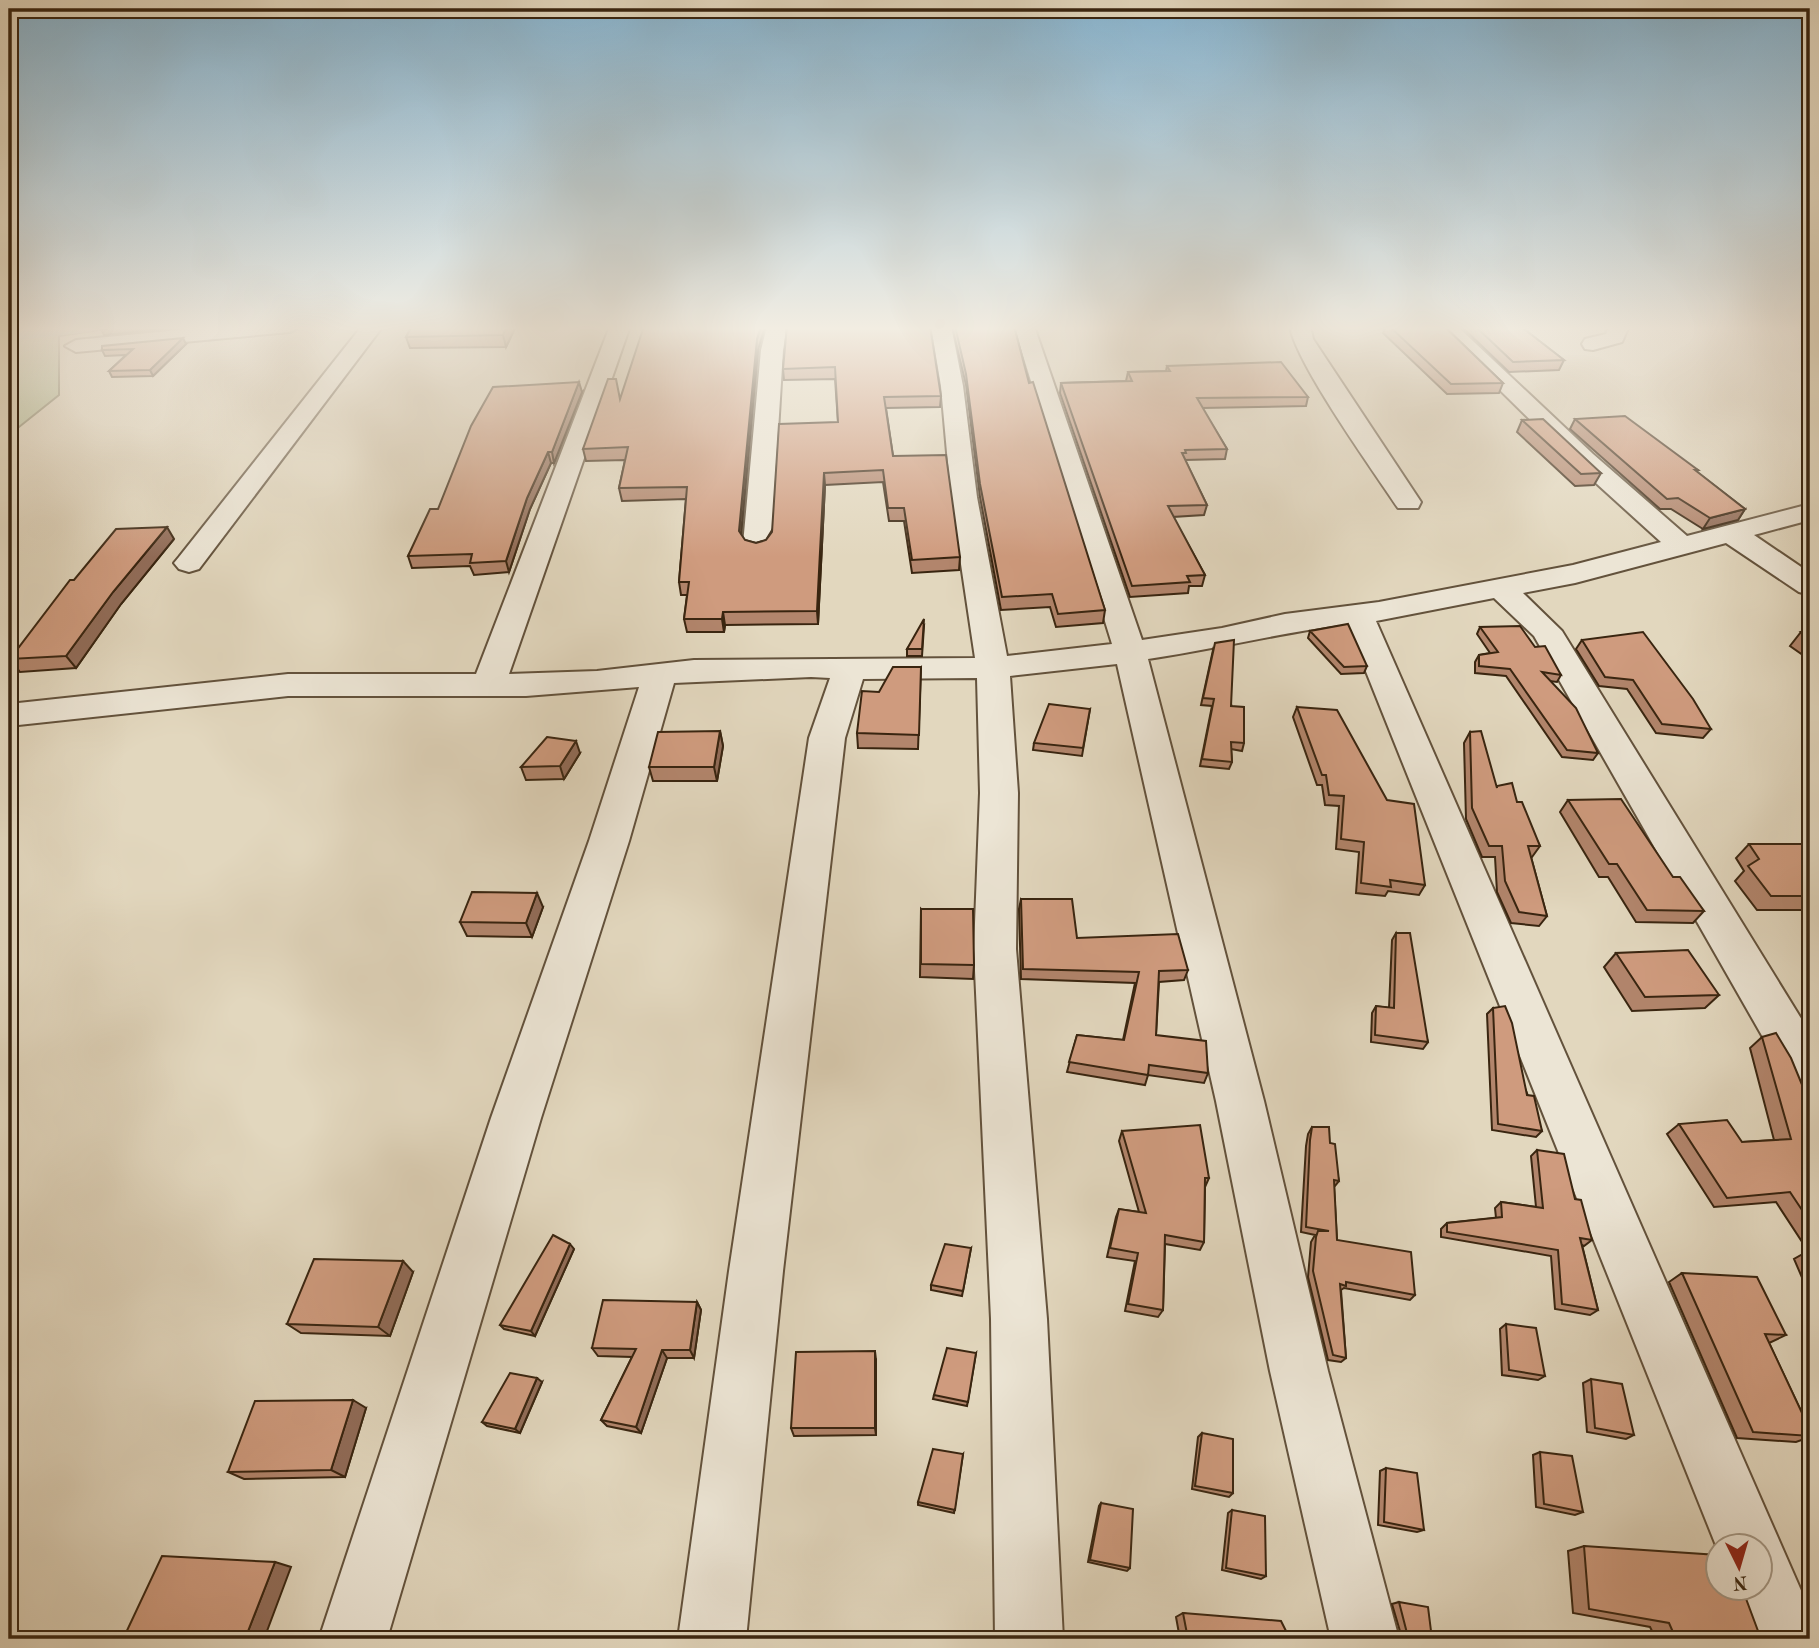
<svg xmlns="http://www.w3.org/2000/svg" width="1819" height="1648" font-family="'Old Standard TT',serif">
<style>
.green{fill:#b1bf93;stroke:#757252;stroke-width:2}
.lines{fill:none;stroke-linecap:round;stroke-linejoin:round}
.canal{fill:#95b9b3;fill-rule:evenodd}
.minor-casing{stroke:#63523c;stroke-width:4}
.minor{fill:#ece5d5;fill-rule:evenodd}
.wall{fill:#b2856c;stroke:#392510;stroke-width:2}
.shaded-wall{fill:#916c58;stroke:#392510;stroke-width:2}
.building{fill:#cf9b7e;stroke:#392510;stroke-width:2}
</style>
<rect width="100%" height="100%" fill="#e2d7be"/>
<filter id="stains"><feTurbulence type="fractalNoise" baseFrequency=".00286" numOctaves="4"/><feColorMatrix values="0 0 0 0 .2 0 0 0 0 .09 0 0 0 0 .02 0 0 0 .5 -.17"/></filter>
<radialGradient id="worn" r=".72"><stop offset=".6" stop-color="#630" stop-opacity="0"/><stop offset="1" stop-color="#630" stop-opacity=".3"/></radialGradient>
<!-- green -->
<path class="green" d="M9,326H126L59,336V395L9,435Z"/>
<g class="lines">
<!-- canal -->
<path class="canal" d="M34,326H100L90,332L9,341V329Z"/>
<defs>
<path id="minor" d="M220,326H300L290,332L76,352L65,346L76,340Z
M362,326H383L199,569L189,572L179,569L174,563L179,557Z
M610,326H630L509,674L597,671L694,660L975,658L951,497L941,386L931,326H951L963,386L977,497L1007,656L1112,644L1014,326H1034L1142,640L1222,628L1285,614L1379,602L1573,565L1661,542L1575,464L1435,326H1457L1593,454L1687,536L1810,504V520L1754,535L1810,573V595L1799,592L1726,543L1575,583L1523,593L1562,631L1810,1033V1096L1793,1090L1534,636L1494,598L1376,621L1810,1611V1639H1754L1734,1588H1759V1546L1717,1548L1347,624C1280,633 1215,649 1148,659L1264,1101L1328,1371L1399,1639H1331L1270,1371L1216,1101L1117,664L1010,676L1018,793L1016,949L1047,1319L1063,1639H995L991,1319L974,949L980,793L977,678L863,679L845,738L783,1271L746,1639H678L729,1271L809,738L830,678L811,677L674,683L629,841L541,1118L387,1639H319L491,1118L589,841L639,687L526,696H288L9,726V704L288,674H476Z
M767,326H787L783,350L771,544L767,550L757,553L747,550L743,544L761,350Z
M1290,326H1310L1313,339L1421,502L1418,508H1398C1374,472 1295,362 1290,326Z
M1609,326H1629L1622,342L1593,350L1585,349L1582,344L1585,339L1606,334Z"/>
</defs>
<!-- minor casing -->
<use href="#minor" class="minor-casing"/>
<!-- minor -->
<use href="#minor" class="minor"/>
</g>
<!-- wall -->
<path class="wall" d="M412,326H516L506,347L410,348L406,337Z
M787,326L941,396L940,407L886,408L893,456L960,557L959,570L912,573L904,521H889L883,482L825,485L818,624L725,625L724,632H687L684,619L687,595H681L679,582L686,499L622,501L619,488L625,460L586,461L583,449L620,398L758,350L741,535L745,540L756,543L766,540L838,422L835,379L784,380L783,369Z
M952,326H1014L1029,383L1105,610L1103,623L1056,627L1050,607L1001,610L980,497L966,385Z
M1386,326H1444L1503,383L1499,393L1447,394L1383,333Z
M1461,326H1520L1564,360L1559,370L1509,372Z
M186,344L153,376L112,377L109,371L126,355L105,356L102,350Z
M1167,366L1308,397L1306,406L1202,408L1227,449L1225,459L1185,460L1207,505L1204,515L1173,517L1205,575L1202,586H1189L1188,593L1130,597L1060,393L1061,383L1126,381L1128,372L1166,371Z
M582,392L554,463H551L530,509L509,572L474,575L470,566L412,568L408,556L438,509Z
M1575,419L1698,470L1697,472L1745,509L1738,520L1703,529L1671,509H1660L1570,429Z
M1522,420L1601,473L1594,485L1575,486L1517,432Z
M174,539L121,604L76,668L20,672L10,659Z
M924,626L922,656H907V649Z
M1480,627L1535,647L1561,675L1557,682L1550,681L1598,753L1593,760L1562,757L1506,676L1475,673V662L1479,655L1490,653L1477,634Z
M1810,630V660L1790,646L1801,632Z
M1310,631L1367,666L1364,673L1341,674L1308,638Z
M1582,640L1711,729L1703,738L1656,733L1627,689L1599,686L1576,649Z
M1213,650L1244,743L1242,751L1231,749L1232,762L1229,769L1200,766L1212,706L1201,705Z
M921,667L918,749L858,748L857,733L879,692Z
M1297,707L1425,885L1419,895L1388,891L1385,896L1356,893L1359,852L1336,849L1339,806L1325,805L1322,785H1317L1293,717Z
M1090,709L1082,756L1033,750L1034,743Z
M720,731L723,746L717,781H653L649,767Z
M1470,732L1496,786L1517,802L1540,846L1532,857H1531L1547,916L1539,926L1511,923L1497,892L1495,857H1482L1466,819L1464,743Z
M580,753L564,779L526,780L521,767Z
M1568,800L1673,877L1704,911L1693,923L1636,922L1608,877H1599L1560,812Z
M1749,844L1810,850V910H1757L1735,881L1744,871L1736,858Z
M1021,899L1077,938L1188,970L1184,980L1159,982L1156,1035L1208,1073L1204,1083L1148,1075L1145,1085L1067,1072L1077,1035L1123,1040L1135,983L1021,979L1019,909Z
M543,907L532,937L467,936L460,922Z
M921,909L974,965L973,979L920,977Z
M1396,933L1428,1042L1423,1049L1371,1042L1372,1013L1376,1006L1389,1008L1392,940Z
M1616,953L1719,995L1705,1008L1632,1011L1604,967Z
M1810,961V975L1804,966Z
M1493,1008L1542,1131L1536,1137L1492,1130L1487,1014Z
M1762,1037L1810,1104V1296L1794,1259L1808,1251L1776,1202L1714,1207L1667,1134L1679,1124L1742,1142L1774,1140L1750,1048Z
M1312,1127L1330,1143L1339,1181L1334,1187L1337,1240L1415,1295L1410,1300L1344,1288L1341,1290L1346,1358L1341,1362L1328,1360L1308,1277L1311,1242L1315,1235L1301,1232L1306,1146L1308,1134Z
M1122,1131L1209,1178L1205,1187L1204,1242L1200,1250L1165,1244L1163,1310L1158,1317L1125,1311L1135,1261L1107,1257L1116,1217L1119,1209L1139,1212L1119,1141Z
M1537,1150L1575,1199L1592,1240L1584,1246L1582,1245L1598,1310L1590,1315L1555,1309L1551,1256L1441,1237V1229L1447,1223L1496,1218L1495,1208L1501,1202L1536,1207L1531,1156Z
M971,1248L962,1296L931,1290V1285Z
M574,1249L535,1336L504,1329L500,1325Z
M413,1272L390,1336L301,1333L287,1324Z
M1682,1273L1786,1335L1769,1343L1810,1430V1437L1796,1442L1737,1438L1669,1282Z
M697,1302L701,1310L694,1358H667L641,1433L607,1426L601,1420L632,1357L598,1356L592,1348Z
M1506,1324L1545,1376L1538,1380L1502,1375L1500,1329Z
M976,1353L967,1406L933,1399L934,1395Z
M876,1360V1435L794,1436L791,1428Z
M1591,1379L1634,1435L1626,1439L1587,1432L1583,1383Z
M542,1382L520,1433L487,1426L482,1422Z
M366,1408L345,1477L244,1479L228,1472Z
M1202,1433L1233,1493L1229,1497L1192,1489L1198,1437Z
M1540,1452L1583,1512L1575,1515L1536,1507L1533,1455Z
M963,1454L954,1513L918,1505V1502Z
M1386,1468L1424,1530L1417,1532L1378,1525L1380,1471Z
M1101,1503L1130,1568L1127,1571L1088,1562L1099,1506Z
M1232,1510L1266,1576L1261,1579L1222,1570L1228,1513Z
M1584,1546L1761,1639H1656L1650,1627L1573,1613L1568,1551Z
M1399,1602L1432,1639H1401L1402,1638L1392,1604Z
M1183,1613L1290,1639H1180L1176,1617Z"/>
<!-- shaded-wall -->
<path class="shaded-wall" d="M126,326H190L104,335L101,329Z
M507,326H516L506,347L503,335Z
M761,326H765L758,350L740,544L739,531L757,339Z
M183,338L186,344L153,376L150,370Z
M579,382L582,392L554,463L552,452Z
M548,452L551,463L530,509L509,572L506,561L527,498Z
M824,473L825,485L818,624L817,611Z
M1745,509L1738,520L1703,529L1710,518Z
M167,527L174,539L121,604L76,668L66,656L113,592Z
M723,612L725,625L724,632L722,619Z
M720,731L723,746L717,781L714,767Z
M576,741L580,753L564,779L560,766Z
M537,893L543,907L532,937L526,923Z
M570,1244L574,1249L535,1336L531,1331Z
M403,1261L413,1272L390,1336L378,1327Z
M697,1302L701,1310L694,1358L690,1350Z
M662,1350L667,1358L641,1433L636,1427Z
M875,1351L876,1360V1435L875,1428Z
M537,1378L542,1382L520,1433L515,1429Z
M353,1400L366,1408L345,1477L331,1470Z
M275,1562L291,1567L264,1639H245Z"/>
<!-- building -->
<path class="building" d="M115,326H126L101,329V328Z
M412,326H507L503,335L406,337Z
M644,326H761L757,339L739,531L745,540L756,543L766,540L772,532L779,424L838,422L835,367L783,369L787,326H930L941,396L884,397L893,456L946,455L960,557L912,560L904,508H888L883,470L824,473L817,611L723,612L722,619H684L689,582H679L687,487L619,488L628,447L583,449L608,379H616L620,399Z
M955,326H1014L1029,383L1033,382L1105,610L1058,614L1052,594L1002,597L980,484L966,374Z
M1389,326H1444L1503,383L1451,384Z
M1475,326H1520L1564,360L1513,362Z
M183,338L150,370L109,371L133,349L102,350V346Z
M1281,362L1308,397L1197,398L1227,449L1185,450L1186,453H1182L1207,505L1168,506L1205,575L1187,576L1190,582L1132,586L1061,383L1132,381L1128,372L1170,371L1167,366Z
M579,382L552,452H548L527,498L506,561L470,563L472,554L408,556L430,509H438L471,426L493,387Z
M1625,416L1698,470H1695L1745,509L1710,518L1678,498L1667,499L1575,419Z
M1543,419L1601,473L1581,474L1522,420Z
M167,527L113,592L66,656L10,659L70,580H74L116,529Z
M924,619L922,649H907Z
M1348,624L1367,666L1344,667L1310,631Z
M1520,626L1535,647L1545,646L1561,675L1542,672L1576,708L1598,753L1567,750L1510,669L1479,666V655L1498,652L1480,627Z
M1810,630V638L1801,632Z
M1643,632L1693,699L1711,729L1662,724L1633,680L1605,677L1582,640Z
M1234,640L1231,706L1244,707V743L1231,742L1232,762L1202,759L1214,699L1203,698L1215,643Z
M893,667H921L919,735L857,733L862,691L879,692Z
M1049,704L1090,709L1083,748L1034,743Z
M1297,707L1337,710L1387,800L1414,804L1425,885L1390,880L1391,887L1361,883L1364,842L1341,839L1344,796L1329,795L1326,775H1322Z
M720,731L714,767H649L658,732Z
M1481,731L1497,788V786L1512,783L1517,802H1522L1540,846H1528L1547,916L1519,912L1505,881L1502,846H1489L1472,808L1470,732Z
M547,737L576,741L560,766L521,767Z
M1621,799L1673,877H1680L1704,911L1647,910L1617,864H1609L1568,800Z
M1749,844H1805L1810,850V896H1771L1748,866L1759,859Z
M472,892L537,893L526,923L460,922Z
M1021,899H1072L1077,938L1178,934L1188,970L1159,971L1156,1035L1206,1041L1208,1073L1149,1065L1148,1075L1069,1062L1077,1035L1124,1040L1139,972L1023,969Z
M921,909H973L974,965L921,964Z
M1396,933H1410L1428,1042L1375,1035L1376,1006L1394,1008Z
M1688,950L1719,995L1645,997L1616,953Z
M1505,1006L1512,1023L1527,1095L1534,1096L1542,1131L1498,1124L1493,1008Z
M1776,1033L1791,1058L1810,1104V1222L1790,1192L1727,1198L1679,1124L1727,1120L1742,1142L1791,1139L1762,1037Z
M1200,1125L1209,1178H1205L1204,1242L1165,1235L1163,1310L1128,1304L1138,1253L1110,1248L1119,1209L1146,1213L1122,1131Z
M1312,1127H1329L1330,1143L1335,1144L1339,1181L1334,1180L1337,1240L1411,1252L1415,1295L1346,1282V1286L1340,1284L1346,1358L1333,1355L1313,1271L1316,1237L1318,1231H1329L1306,1227L1310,1140Z
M1537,1150L1564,1154L1575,1199L1581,1200L1592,1240L1580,1238L1598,1310L1562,1304L1558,1250L1447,1232V1223L1502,1217L1501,1202L1543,1208Z
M553,1235L570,1244L531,1331L500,1325Z
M945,1244L971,1248L963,1291L931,1285Z
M314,1259L403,1261L378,1327L287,1324Z
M1682,1273L1757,1277L1786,1335L1765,1334L1810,1430V1436L1753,1432Z
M603,1300L697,1302L690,1350H662L636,1427L601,1420L636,1349L592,1348Z
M1506,1324L1536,1328L1545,1376L1509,1370Z
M947,1348L976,1353L968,1402L934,1395Z
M875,1351V1428H791L796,1352Z
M510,1373L537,1378L515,1429L482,1422Z
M1591,1379L1622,1384L1634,1435L1595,1428Z
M353,1400L331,1470L228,1472L255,1401Z
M1202,1433L1233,1439V1493L1195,1486Z
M933,1449L963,1454L955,1510L918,1502Z
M1540,1452L1572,1456L1583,1512L1544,1504Z
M1386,1468L1417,1473L1424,1530L1384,1522Z
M1101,1503L1133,1509L1130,1568L1090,1560Z
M1232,1510L1265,1516L1266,1576L1226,1568Z
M1584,1546L1718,1555V1588H1742L1761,1639H1676L1669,1623L1589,1609Z
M162,1556L275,1562L245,1639H123Z
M1399,1602L1428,1607L1432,1639H1406L1408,1637Z
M1183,1613L1281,1621L1290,1639H1188Z"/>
<!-- sky -->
<linearGradient id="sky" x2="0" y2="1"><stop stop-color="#87b6d3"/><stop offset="0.59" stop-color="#f2ede2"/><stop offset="1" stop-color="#f2ede2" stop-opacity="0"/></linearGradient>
<rect width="1819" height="557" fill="url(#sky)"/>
<!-- margin -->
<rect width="1819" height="1648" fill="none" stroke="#e2d7be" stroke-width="35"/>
<rect x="10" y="10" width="1798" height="1627" fill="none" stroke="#392510" stroke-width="3.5"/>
<rect x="18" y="18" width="1784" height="1613" fill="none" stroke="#392510" stroke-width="2"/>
<!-- north arrow -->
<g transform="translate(1739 1567) rotate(175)"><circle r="33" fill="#ece5d5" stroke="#a49886" stroke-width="2"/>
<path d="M0-5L12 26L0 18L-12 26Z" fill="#8f2418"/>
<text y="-10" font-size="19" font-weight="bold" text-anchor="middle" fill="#392510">N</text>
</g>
<rect width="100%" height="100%" filter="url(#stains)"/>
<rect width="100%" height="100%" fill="url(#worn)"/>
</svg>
